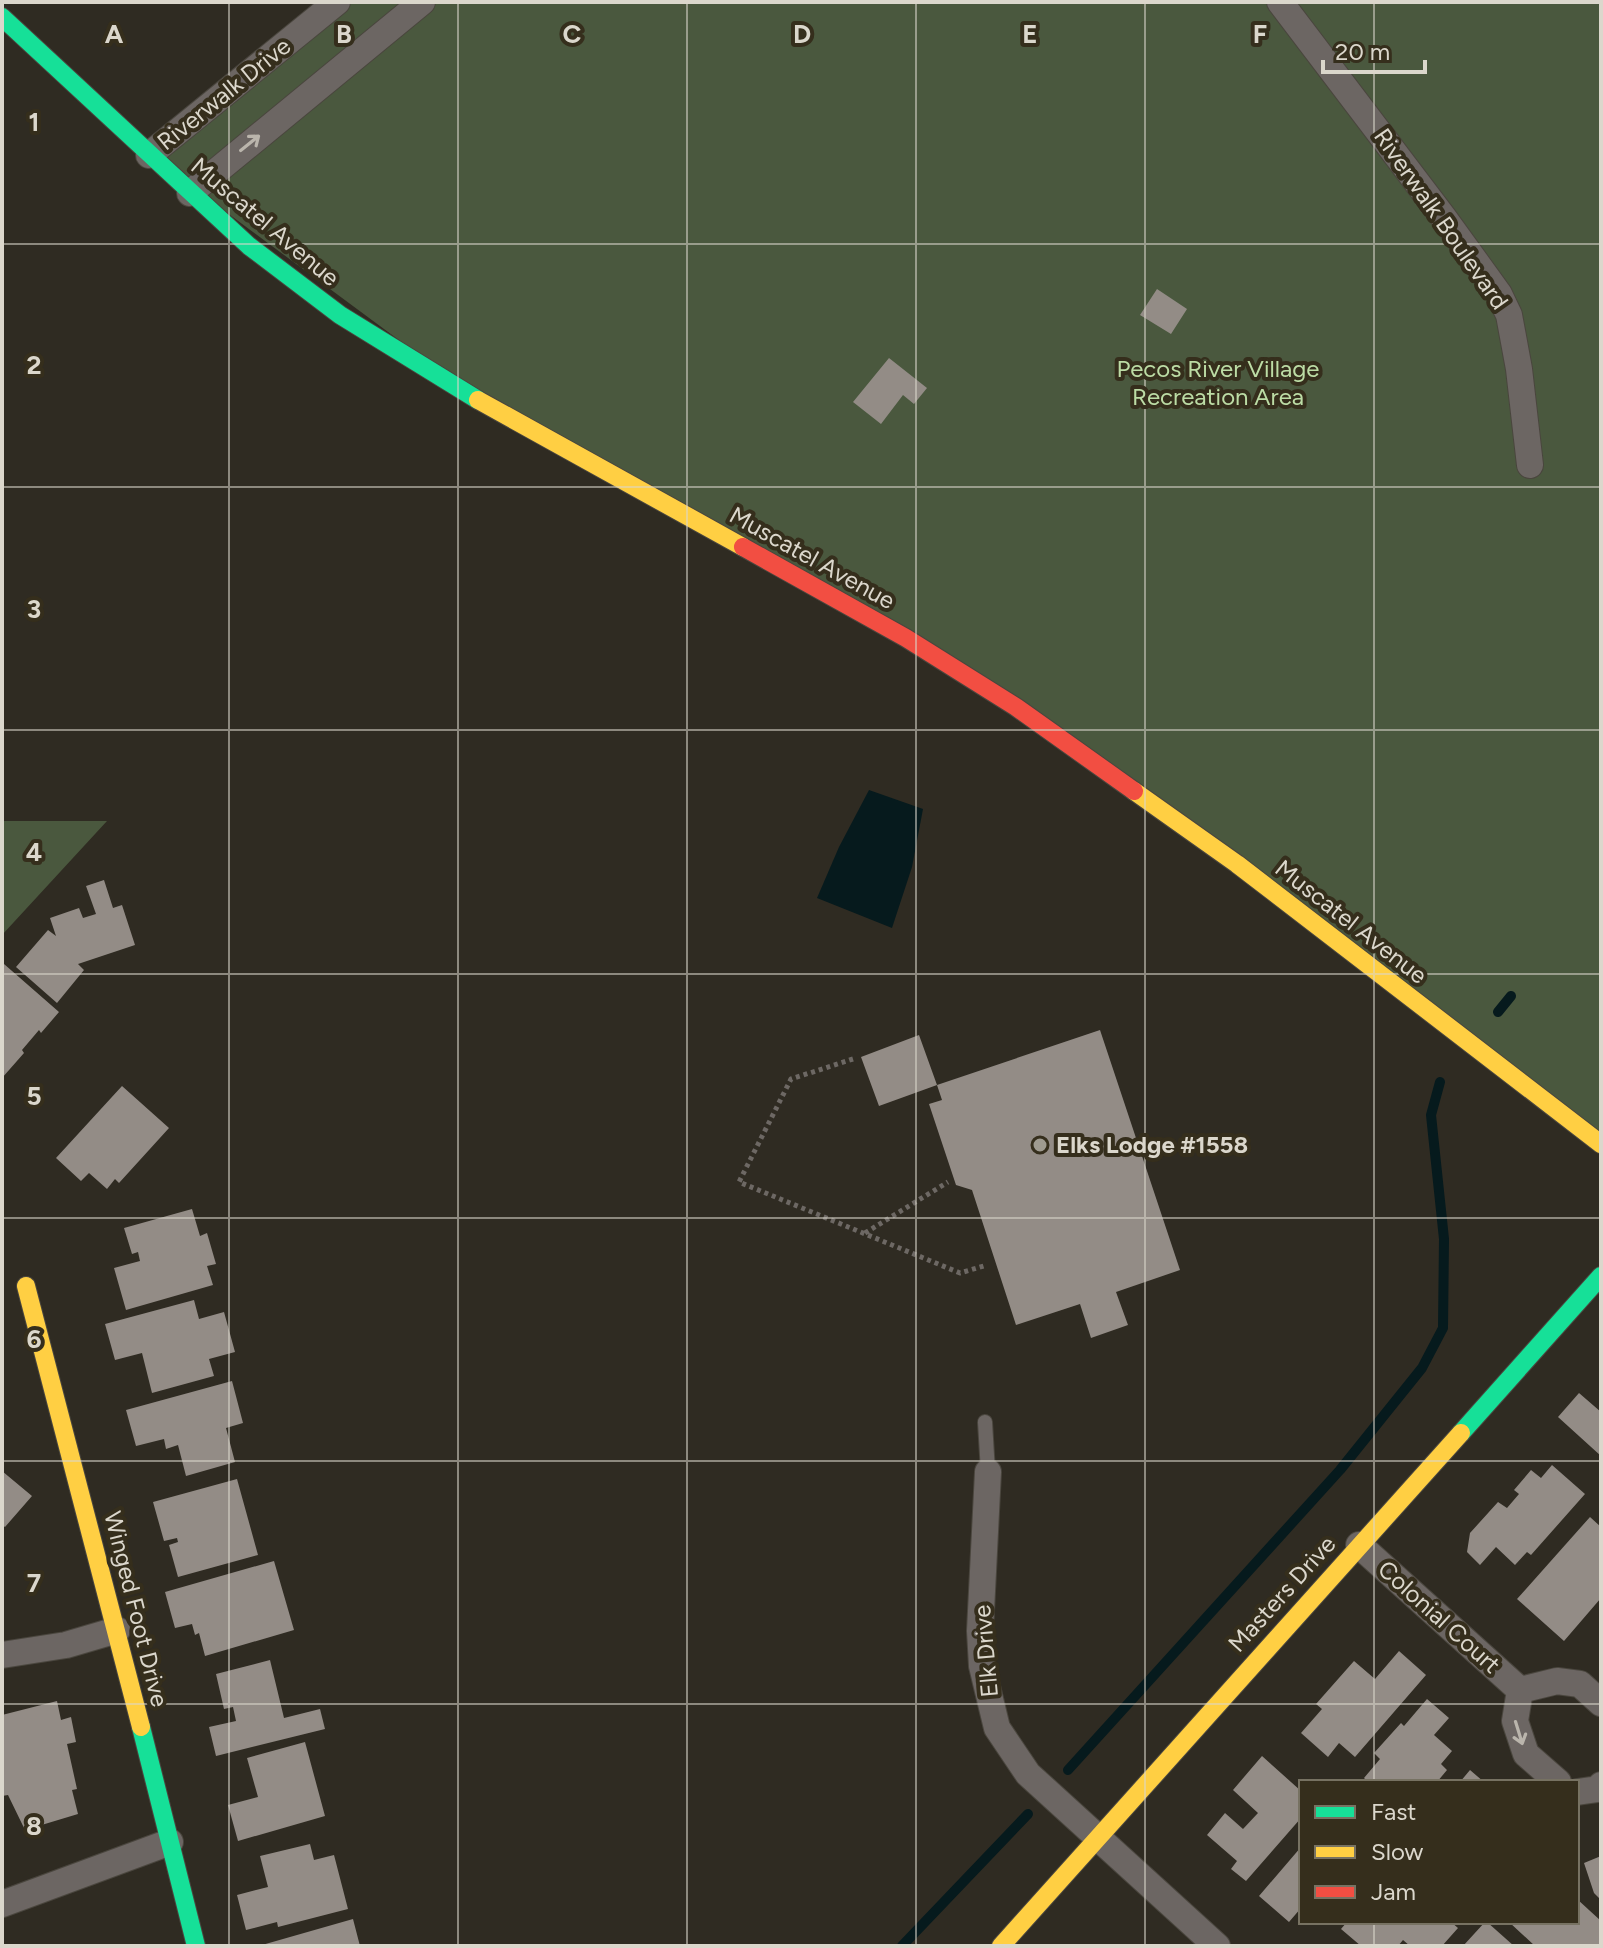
<svg xmlns="http://www.w3.org/2000/svg" width="1603" height="1948" font-family="Figtree,sans-serif">
<style>
.green{fill:#4a583e}
.water{fill:#061a1d}
.lines{fill:none;stroke-linecap:round;stroke-linejoin:round}
.stream{stroke:#061a1d;stroke-width:10}
.building{fill:#938c86}
.lane-casing{stroke:#4a463e;stroke-width:16}
.street-casing{stroke:#4a463e;stroke-width:28}
.fast-casing{stroke:#4a463e;stroke-width:20}
.slow-casing{stroke:#4a463e;stroke-width:20}
.jam-casing{stroke:#4a463e;stroke-width:20}
.path{stroke:#6d6864;stroke-width:5;stroke-dasharray:4 4;stroke-linecap:butt}
.lane{stroke:#6c6663;stroke-width:14}
.street{stroke:#6c6663;stroke-width:26}
.fast{stroke:#16e098;stroke-width:18}
.slow{stroke:#ffcf43;stroke-width:18}
.jam{stroke:#f24e42;stroke-width:18}
.oneway{stroke:#bab5ac}
.grid{fill:none;stroke:#dbd7cc;stroke-width:2;stroke-opacity:0.55}
.poi-dot{fill:#9f9b90;stroke:#352e1c;stroke-width:3}
.labels{text-anchor:middle;stroke-width:8;stroke-linejoin:round;paint-order:stroke}
.street-label{font-size:24px;fill:#dbd7cc;stroke:#352e1c}
.park-label{font-size:24px;fill:#bcdca5;stroke:#352e1c}
.poi-label{font-size:24px;font-weight:bold;fill:#dbd7cc;stroke:#352e1c;text-anchor:start}
.grid-label{font-size:26px;text-anchor:middle;font-weight:bold;fill:#dbd7cc;stroke:#352e1c;stroke-width:8;stroke-linejoin:round;paint-order:stroke}
</style>
<rect width="100%" height="100%" fill="#2f2b22"/>
<!-- green -->
<path class="green" d="M337,2H1601V1144L1075,746L488,406L149,155Z
M2,821H107L2,935Z"/>
<!-- water -->
<path class="water" d="M869,790L923,809L912,867L892,928L817,898L839,847Z"/>
<g class="lines">
<!-- stream -->
<path class="stream" d="M1498,1012L1511,996
M1068,1770L1340,1470L1422,1368L1443,1328L1444,1239L1431,1115L1440,1082
M902,1946L1028,1814"/>
</g>
<!-- building -->
<path class="building" d="M1157,289L1187,309L1171,334L1140,315Z
M889,358L927,388L914,404L903,395L881,424L853,402Z
M104,880L113,908L122,905L135,945L78,964L84,970L57,1003L16,967L48,930L56,936L50,918L79,908L83,918L96,914L86,886Z
M4,964L59,1012L41,1033L39,1030L22,1050L24,1053L2,1078Z
M1100,1030L1180,1270L1116,1292L1128,1325L1091,1338L1080,1304L1016,1325L972,1190L956,1185L929,1104L942,1100L937,1085L879,1106L861,1057L919,1035L937,1085Z
M122,1086L169,1128L119,1183L115,1179L107,1189L89,1173L81,1181L56,1158Z
M192,1209L200,1236L207,1233L216,1264L207,1266L213,1285L126,1310L114,1268L140,1261L138,1252L132,1254L124,1228Z
M194,1300L199,1319L224,1312L235,1352L209,1359L214,1376L152,1393L142,1353L115,1360L105,1324Z
M232,1381L243,1423L226,1428L235,1462L186,1476L178,1445L166,1449L164,1439L136,1446L126,1410Z
M1579,1393L1601,1412V1456L1558,1417Z
M1552,1465L1585,1494L1531,1555L1527,1552L1515,1565L1496,1547L1480,1565L1467,1552L1470,1533L1498,1502L1507,1508L1519,1494L1514,1490L1531,1470L1541,1478Z
M2,1471L32,1496L5,1527L2,1525Z
M237,1479L258,1555L178,1577L169,1545L178,1542L177,1538L164,1541L153,1502Z
M1590,1517L1601,1527V1598L1564,1641L1517,1599Z
M274,1561L294,1630L205,1656L199,1633L195,1635L192,1624L175,1628L165,1592Z
M1399,1651L1426,1675L1355,1757L1339,1743L1328,1757L1301,1733L1322,1709L1316,1704L1354,1661L1375,1679Z
M270,1660L284,1718L320,1709L325,1729L216,1756L209,1727L236,1721L233,1707L224,1709L216,1674Z
M1427,1699L1449,1718L1434,1735L1452,1751L1441,1764L1447,1770L1437,1782H1368L1364,1778L1380,1759L1374,1753L1401,1723L1404,1726Z
M57,1701L61,1720L71,1717L76,1742L67,1744L77,1789L72,1790L78,1814L25,1830L8,1795L2,1796V1715Z
M305,1742L325,1816L238,1841L228,1805L258,1797L247,1758Z
M1262,1756L1301,1791V1818L1246,1881L1231,1869L1237,1861L1207,1835L1225,1813L1243,1829L1258,1813L1233,1790Z
M1470,1770L1484,1782H1460Z
M310,1844L314,1860L334,1855L348,1909L278,1927L277,1922L246,1930L237,1895L268,1887L260,1856Z
M1301,1847V1908L1289,1922L1259,1896Z
M1601,1856V1900L1594,1893L1584,1863Z
M1577,1899L1601,1921V1946H1535L1509,1922H1577Z
M353,1919L360,1946H262V1945Z
M1347,1922H1451L1458,1928L1442,1946H1410L1403,1940L1398,1946H1361L1341,1929Z
M1485,1922H1487L1514,1946H1463Z"/>
<g class="lines">
<defs>
<path id="lane" d="M985,1422L988,1472"/>
<path id="street" d="M1280,2L1444,218L1499,294L1509,315L1519,369L1530,465
M149,155L337,2
M190,193L422,2
M988,1472L980,1631L982,1666L997,1728L1028,1774L1217,1946
M1359,1545L1520,1690
M2,1655L66,1645L117,1630
M1558,1782L1526,1754L1515,1721L1520,1690L1557,1681L1580,1684L1601,1703
M1577,1792L1598,1789L1601,1785
M2,1904L170,1842"/>
<path id="fast" d="M2,17L249,246L340,315L478,400
M1461,1433L1601,1276
M141,1727L196,1946"/>
<path id="slow" d="M478,400L743,547
M1134,791L1237,864L1601,1144
M26,1286L141,1727
M1001,1946L1461,1433"/>
<path id="jam" d="M743,547L906,638L1016,707L1134,791"/>
</defs>
<!-- lane casing -->
<use href="#lane" class="lane-casing"/>
<!-- street casing -->
<use href="#street" class="street-casing"/>
<!-- fast casing -->
<use href="#fast" class="fast-casing"/>
<!-- slow casing -->
<use href="#slow" class="slow-casing"/>
<!-- jam casing -->
<use href="#jam" class="jam-casing"/>
<!-- path -->
<path class="path" d="M853,1059L791,1079L739,1182L960,1273L987,1265
M865,1233L948,1182"/>
<!-- lane -->
<use href="#lane" class="lane"/>
<!-- street -->
<use href="#street" class="street"/>
<!-- fast -->
<use href="#fast" class="fast"/>
<!-- slow -->
<use href="#slow" class="slow"/>
<!-- jam -->
<use href="#jam" class="jam"/>
</g>
<!-- one-way arrows -->
<defs><path id="oneway-shaft" d="M-6 0H5M1.5-3L5.5 0L1.5 3" fill="none" stroke-width="1.6" stroke-linecap="round" stroke-linejoin="round" transform="scale(2)"/></defs>
<g class="oneway">
<use href="#oneway-shaft" transform="translate(250 143) rotate(-39)"/>
<use href="#oneway-shaft" transform="translate(1519 1733) rotate(73)"/>
</g>
<!-- grid -->
<path class="grid" d="M229,2V1946M458,2V1946M687,2V1946M916,2V1946M1145,2V1946M1374,2V1782M2,244H1601M2,487H1601M2,730H1601M2,974H1601M2,1218H1601M2,1461H1601M2,1704H1601M1374,1922V1946"/>
<!-- markers -->
<circle class="poi-dot" cx="1040" cy="1145" r="8"/>
<g class="labels">
<!-- street labels -->
<g class="street-label">
<text transform="translate(224 94) rotate(-39)" y="8">Riverwalk Drive</text>
<text transform="translate(1441 219) rotate(55)" y="8">Riverwalk Boulevard</text>
<text transform="translate(265 222) rotate(40)" y="8">Muscatel Avenue</text>
<text transform="translate(812 558) rotate(29)" y="8">Muscatel Avenue</text>
<text transform="translate(1351 922) rotate(38)" y="8">Muscatel Avenue</text>
<text transform="translate(1282 1594) rotate(-48)" y="8">Masters Drive</text>
<text transform="translate(136 1609) rotate(76)" y="8">Winged Foot Drive</text>
<text transform="translate(1439 1617) rotate(42)" y="8">Colonial Court</text>
<text transform="translate(986 1651) rotate(-95)" y="8">Elk Drive</text>
</g>
<!-- park labels -->
<g class="park-label">
<text x="1218" y="377">Pecos River Village<tspan x="1218" dy="28">Recreation Area</tspan></text>
</g>
<!-- poi labels -->
<g class="poi-label">
<text x="1056" y="1153">Elks Lodge #1558</text>
</g>
</g>
<g class="grid-label">
<text x="114" y="43">A</text>
<text x="344" y="43">B</text>
<text x="572" y="43">C</text>
<text x="802" y="43">D</text>
<text x="1030" y="43">E</text>
<text x="1260" y="43">F</text>
<text x="34" y="131">1</text>
<text x="34" y="374">2</text>
<text x="34" y="618">3</text>
<text x="34" y="861">4</text>
<text x="34" y="1105">5</text>
<text x="34" y="1348">6</text>
<text x="34" y="1592">7</text>
<text x="34" y="1835">8</text>
</g>
<!-- border -->
<rect width="1603" height="1948" fill="none" stroke="#dbd7cc" stroke-width="8"/>
<!-- legend -->
<rect x="1299" y="1780" width="280" height="144" fill="#352e1c" stroke="#777262" stroke-width="2"/>
<rect x="1315" y="1806" width="40" height="12" fill="#16e098" stroke="#777262" stroke-width="2"/>
<text x="1371" y="1820" font-size="24" fill="#dbd7cc">Fast</text>
<rect x="1315" y="1846" width="40" height="12" fill="#ffcf43" stroke="#777262" stroke-width="2"/>
<text x="1371" y="1860" font-size="24" fill="#dbd7cc">Slow</text>
<rect x="1315" y="1886" width="40" height="12" fill="#f24e42" stroke="#777262" stroke-width="2"/>
<text x="1371" y="1900" font-size="24" fill="#dbd7cc">Jam</text>
<!-- scale -->
<path d="M1323 60v12h102v-12" fill="none" stroke="#dbd7cc" stroke-width="4"/>
<text x="1335" y="60" font-size="24" fill="#dbd7cc" stroke="#352e1c" stroke-width="6" paint-order="stroke">20 m</text>
</svg>
